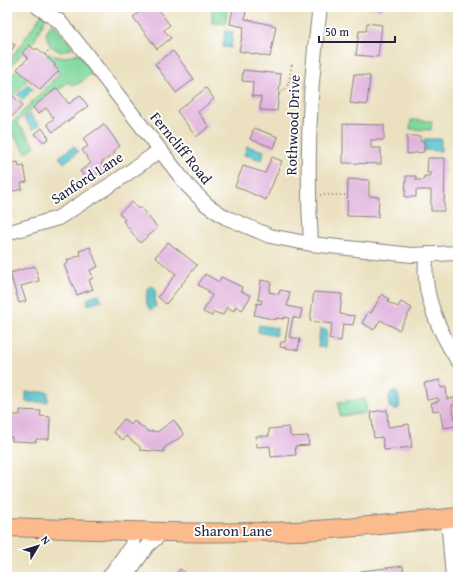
<svg xmlns="http://www.w3.org/2000/svg" width="465" height="584" font-family="'Gentium Book Plus',serif">
<style>
.green{fill:#80d89d;stroke:#517d6c}
.water{fill:#55c2cb;stroke:#3c7283}
.building{fill:#e0b2dc}
.lines{fill:none;stroke-linecap:round;stroke-linejoin:round}
.minor-casing{stroke:#86827e;stroke-width:16}
.major-casing{stroke:#86827e;stroke-width:20}
.path{stroke:#86827e;stroke-width:2;stroke-dasharray:1 3;stroke-linecap:butt}
.minor{stroke:#fff;stroke-width:14}
.major{stroke:#fbbb8c;stroke-width:18}
.labels{text-anchor:middle;stroke-width:3.5;stroke-linejoin:round;paint-order:stroke}
.street-label{font-size:15px;fill:#22223b;stroke:#fff}
</style>
<rect width="100%" height="100%" fill="#fff"/>
<filter id="ink" filterUnits="userSpaceOnUse"><feTurbulence type="fractalNoise" baseFrequency=".025" numOctaves="2"/><feDisplacementMap in="SourceGraphic" scale="8" xChannelSelector="R" yChannelSelector="G"/><feConvolveMatrix kernelMatrix="1 2 1 2 8 2 1 2 1" color-interpolation-filters="sRGB"/></filter>
<filter id="wash" filterUnits="userSpaceOnUse"><feTurbulence type="fractalNoise" baseFrequency=".012" numOctaves="4" result="noise"/><feDisplacementMap in="SourceGraphic" scale="16" xChannelSelector="R" yChannelSelector="G"/><feGaussianBlur stdDeviation="0.9" result="paint"/><feColorMatrix in="noise" values="0 0 0 0 0 0 0 0 0 0 0 0 0 0 0 0 0 1.4 0 .05"/><feComposite in="paint" operator="in"/></filter>
<g filter="url(#wash)">
<rect width="100%" height="100%" fill="#ebe1c0"/>
<!-- green -->
<path class="green" d="M212,7H227L226,24L212,23Z
M42,14L46,17L34,41L7,70V64Z
M52,22L73,48L61,52L50,46L46,33Z
M50,53C59,60 68,57 78,53L93,72L80,83L73,85L68,82L58,90L56,88L17,122L35,146L26,153L8,127L58,75L59,72L54,66L55,64L46,56Z
M17,69L28,79L9,101L7,99V82Z
M411,120L432,121L431,130L410,129Z
M365,399L367,413L340,416L338,402Z"/>
<!-- water -->
<path class="water" d="M225,31L233,32L231,48L223,47Z
M28,84L33,89L22,100L17,95Z
M30,114L39,125L33,130L24,118Z
M424,139H441V151L424,150Z
M74,146L78,152L64,163L59,157Z
M247,146L264,151L262,160L244,155Z
M151,286L155,288C157,294 153,300 156,306L151,310C145,306 146,295 148,289Z
M98,294L102,300L101,301L88,305L87,299Z
M259,325L277,328L276,336L258,332Z
M320,329L327,330L325,348L318,347Z
M395,391C399,394 400,404 399,408L395,410L389,407V396L391,392Z
M26,392H48V402H26Z"/>
<g id="blocks">
<!-- building -->
<path class="building" d="M146,7H156L170,25L164,30L171,38L157,49L133,17Z
M366,7H383L382,11Z
M233,8L246,11L245,19L276,26L270,57L239,51L244,27L230,24Z
M367,23L382,25L378,57L356,55L359,31H366Z
M7,40L15,45L7,57Z
M29,45L35,50L37,48L55,64L54,66L59,71L40,90L17,69L28,58L22,53Z
M173,51L194,79L176,93L155,64Z
M243,70L281,74L277,111L260,110L261,97L252,96L253,82L242,81Z
M354,74L370,76L367,105L350,103Z
M57,88L69,104L80,95L88,106L53,132L47,124L54,118L46,108L38,114L33,107Z
M206,88L214,99L198,112L209,127L196,137L177,111Z
M13,96L23,105L7,122V102Z
M104,124L120,146L114,151L115,153L101,163L105,169L88,182L80,171L91,163L82,150L88,146L83,139Z
M343,124L384,125V140H371V148H381V164L343,163Z
M42,128L49,138L44,142L35,134Z
M254,128L278,137L274,148L250,139Z
M407,136H420V141H424V152L407,154Z
M272,157L282,161L266,200L235,186L243,166L265,173Z
M428,158H445L444,211H431V190H416V197H405L406,176H416V180H424V176H430L431,173H427Z
M18,162L19,167L24,166L27,182L21,183L22,189L9,192L7,189V164Z
M348,179L369,180V196L379,197L378,217L347,216Z
M132,202L138,209L140,207L158,228L140,243L123,221L125,220L119,213Z
M168,242L197,265L166,304L158,297L176,274L155,257Z
M90,247L98,267L90,270L93,278L89,280L93,289L77,295L64,265L68,263L67,260L81,255L79,251Z
M35,266L39,281L21,286L26,301L19,303L10,273Z
M205,274L219,282L221,277L242,287L241,291L251,296L242,310L236,306L234,311L227,307L223,315L214,312L212,316L203,312L212,295L208,293L209,291L198,285Z
M261,280L271,282L269,292L279,294L280,290L290,292L287,306L302,309L300,319L293,317L289,337L300,339L298,350L280,347L281,342H285L289,318L284,317V319L276,318V320L254,315L257,303L261,304L262,300H258Z
M314,292L342,294L340,314L355,316L353,325L343,324L341,341L329,339L332,324L310,321Z
M382,294L389,299L388,302L398,307L401,302L412,308L399,330L380,320L374,330L362,323L369,311L371,313Z
M440,380L441,388L446,387L447,399L454,398L455,405H452L456,426L443,428L440,410L433,411L431,403L439,401L438,398L427,400L424,383Z
M20,410L41,411L40,416L50,417L49,439H36V442L12,441V437H7V415H20Z
M387,410L388,427L409,424L412,447L384,450L382,437L374,438L371,412Z
M124,419L131,425L134,421L149,432L153,431L157,432L174,420L184,435L164,448V452L140,450V447L126,436L123,440L113,432Z
M289,427L290,435L292,437L308,436L309,445L295,446L296,455L271,457L270,446L257,447L256,436H269V429Z
M403,566L404,577H362L361,571Z
M180,569L191,577H174Z"/>
</g>
</g>
<g filter="url(#ink)">
<use href="#blocks" fill-opacity="0" stroke="#86827e" stroke-width="1"/>
<g class="lines">
<defs>
<path id="minor" d="M38,7L59,21L76,41L187,185L207,205L225,217L270,236L311,244L412,255L458,253
M7,233L58,218L118,180L159,151
M311,244C306,165 309,86 320,7
M427,254C420,290 439,331 458,361
M448,518L453,577
M109,577L132,545L134,531
M125,577L148,545L163,532"/>
<path id="major" d="M7,527C103,530 199,535 295,531C349,529 404,523 458,517"/>
</defs>
<!-- minor casing -->
<use href="#minor" class="minor-casing"/>
<!-- major casing -->
<use href="#major" class="major-casing"/>
<!-- path -->
<path class="path" d="M45,55L49,50
M279,94C290,89 290,74 292,64
M320,195H348"/>
<!-- minor -->
<use href="#minor" class="minor"/>
<!-- major -->
<use href="#major" class="major"/>
</g>
</g>
<g class="labels">
<!-- street labels -->
<g class="street-label">
<text transform="translate(293 125) rotate(-88)" y="5">Rothwood Drive</text>
<text transform="translate(181 148) rotate(51)" y="5">Ferncliff Road</text>
<text transform="translate(87 178) rotate(-33)" y="5">Sanford Lane</text>
<text x="233" y="536">Sharon Lane</text>
</g>
</g>
<!-- margin -->
<rect width="465" height="584" fill="none" stroke="#fff" stroke-width="24"/>
<!-- north arrow -->
<g transform="translate(38 546) rotate(52)" stroke="#ffffff" stroke-width="3" paint-order="stroke">
<path d="M0-3L7 15L0 10L-7 15Z" fill="#22223b"/>
<text y="-6" font-size="11" font-weight="bold" text-anchor="middle" fill="#22223b">N</text>
</g>
<!-- scale -->
<path d="M319 36v6h76v-6" fill="none" stroke="#22223b" stroke-width="2"/>
<text x="325" y="36" font-size="12" fill="#22223b" stroke="#ffffff" stroke-width="3" paint-order="stroke">50 m</text>
</svg>
